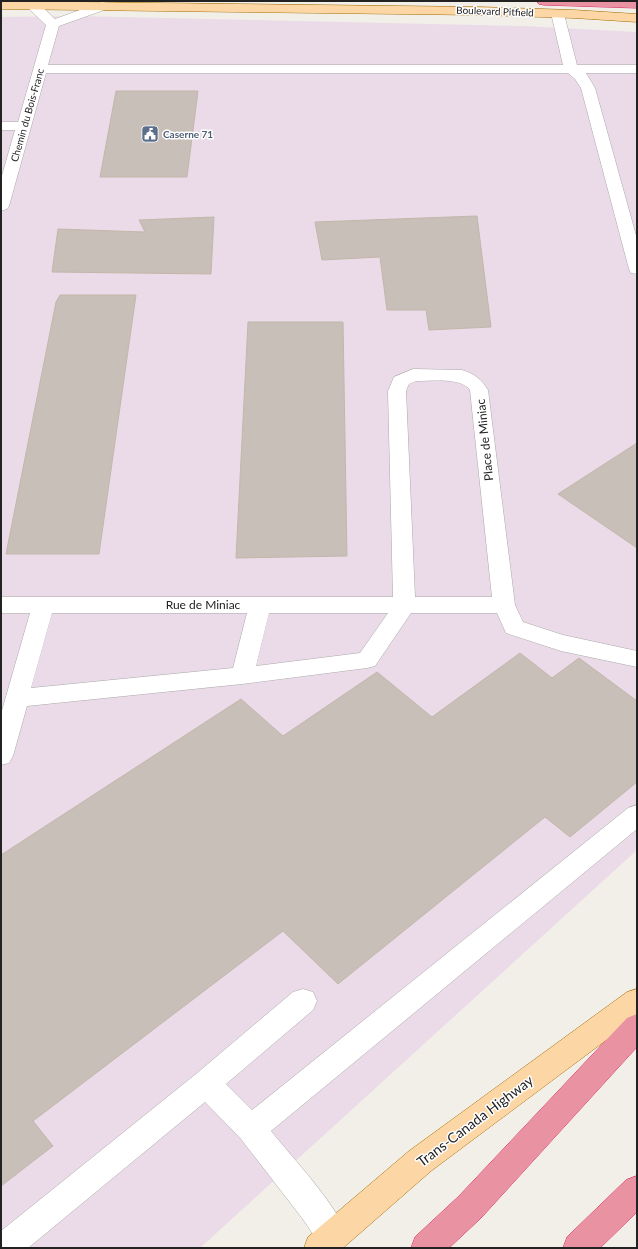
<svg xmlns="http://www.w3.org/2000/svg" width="638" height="1249" font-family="Lato,sans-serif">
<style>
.industrial{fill:#ebdbe8}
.building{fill:#c7bfb8;stroke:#c4b6ab}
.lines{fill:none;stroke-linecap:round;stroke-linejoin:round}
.minor-casing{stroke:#a9a9a9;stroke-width:1}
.major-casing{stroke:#a06b00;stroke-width:1}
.highway-casing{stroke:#dc2a67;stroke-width:1}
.minor{fill:#fff;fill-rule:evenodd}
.major{fill:#fcd6a4;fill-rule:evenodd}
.highway{fill:#e892a2;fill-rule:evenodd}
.labels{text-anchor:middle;stroke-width:3;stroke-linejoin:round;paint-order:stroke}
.far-street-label{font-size:10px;fill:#222;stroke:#fff}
.far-service-label{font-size:10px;font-weight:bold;fill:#4e5e75;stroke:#fff;text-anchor:start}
.street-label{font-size:12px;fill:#222;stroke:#fff}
.near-street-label{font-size:14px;fill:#222;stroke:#fff}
</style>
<rect width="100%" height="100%" fill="#f2efe9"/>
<!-- industrial -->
<path class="industrial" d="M76,16L524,26L637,32V850L200,1248H1V17Z"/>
<!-- building -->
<path class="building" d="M116,91H198L187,177H100Z
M477,216L491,327L429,330L426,310H387L380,257L322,260L315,222Z
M214,217L211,274L52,272L58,229L145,232L139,220Z
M60,295H136L99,554H6L56,302Z
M248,322H343L347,556L236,558Z
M637,443V548L558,494Z
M520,653L552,678L579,658L637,701V782L570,837L545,817L338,984L283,931L33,1121L53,1146L1,1186V855L241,699L283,736L377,672L432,717Z"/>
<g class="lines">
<defs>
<path id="minor" d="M32,1L37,2L55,19L102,2L107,3L109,6L107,9L59,26L48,65H563L551,13L553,10H563L577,65H637V73H586L595,88L637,239V274L631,273L629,269L581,88L575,79L568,73H46L9,206L7,209L1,211V179L15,130H1V122H18L46,25L25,5L27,2Z
M413,369L462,370C475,374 481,379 488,390L515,605L523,622L563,635L637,651V667L561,651L506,633L497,613H411L375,666L367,668L242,684L27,706L13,756L9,763L1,765V714L30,613H1V597H393L388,391L394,377ZM416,381C431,381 461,377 470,390L492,597H415L406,391L409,384ZM52,613H247L233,668L31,688ZM269,613H388L360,653L256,666Z
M637,805V829L271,1131C295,1161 334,1201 348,1236L344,1247H322L302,1218L241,1139L205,1102L28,1248H1V1231L196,1074L293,992L303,989L313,992L317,1001L313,1010L226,1084L252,1110L628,808Z"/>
<path id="major" d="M1,1L480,7L574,10L637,14V22L574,18L480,15L1,9Z
M637,989V1017L431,1171L343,1248H304L308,1237L409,1151L627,992Z"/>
<path id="highway" d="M537,1H637V8L544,5L539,4Z
M637,1014V1047L481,1218L449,1248H411L415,1237L459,1196L627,1018Z
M637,1176V1212L600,1248H563L567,1237L626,1180Z"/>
</defs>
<!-- minor casing -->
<use href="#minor" class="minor-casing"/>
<!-- major casing -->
<use href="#major" class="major-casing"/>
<!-- highway casing -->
<use href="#highway" class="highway-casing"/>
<!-- minor -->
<use href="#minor" class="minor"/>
<!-- major -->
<use href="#major" class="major"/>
<!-- highway -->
<use href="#highway" class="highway"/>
</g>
<!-- icons -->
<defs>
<symbol id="civic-square" viewBox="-11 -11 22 22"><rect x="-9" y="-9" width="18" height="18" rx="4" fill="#5c6f8a" stroke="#fff"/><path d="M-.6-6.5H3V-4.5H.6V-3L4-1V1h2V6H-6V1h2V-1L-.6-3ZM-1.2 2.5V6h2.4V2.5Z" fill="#fff"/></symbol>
</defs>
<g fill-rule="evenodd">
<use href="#civic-square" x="140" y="124" width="20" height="20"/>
</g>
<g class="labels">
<!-- far-street labels -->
<g class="far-street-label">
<text transform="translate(495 11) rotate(2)" y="4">Boulevard Pitfield</text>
<text transform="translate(27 115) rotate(-74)" y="4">Chemin du Bois-Franc</text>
</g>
<!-- far-service labels -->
<g class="far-service-label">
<text x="163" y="138">Caserne 71</text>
</g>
<!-- street labels -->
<g class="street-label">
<text transform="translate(485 440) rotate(-96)" y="4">Place de Miniac</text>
<text x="203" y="609">Rue de Miniac</text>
</g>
<!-- near-street labels -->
<g class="near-street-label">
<text transform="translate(475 1121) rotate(-37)" y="5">Trans-Canada Highway</text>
</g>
</g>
<!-- border -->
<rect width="638" height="1249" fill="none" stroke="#222222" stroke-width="4"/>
</svg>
